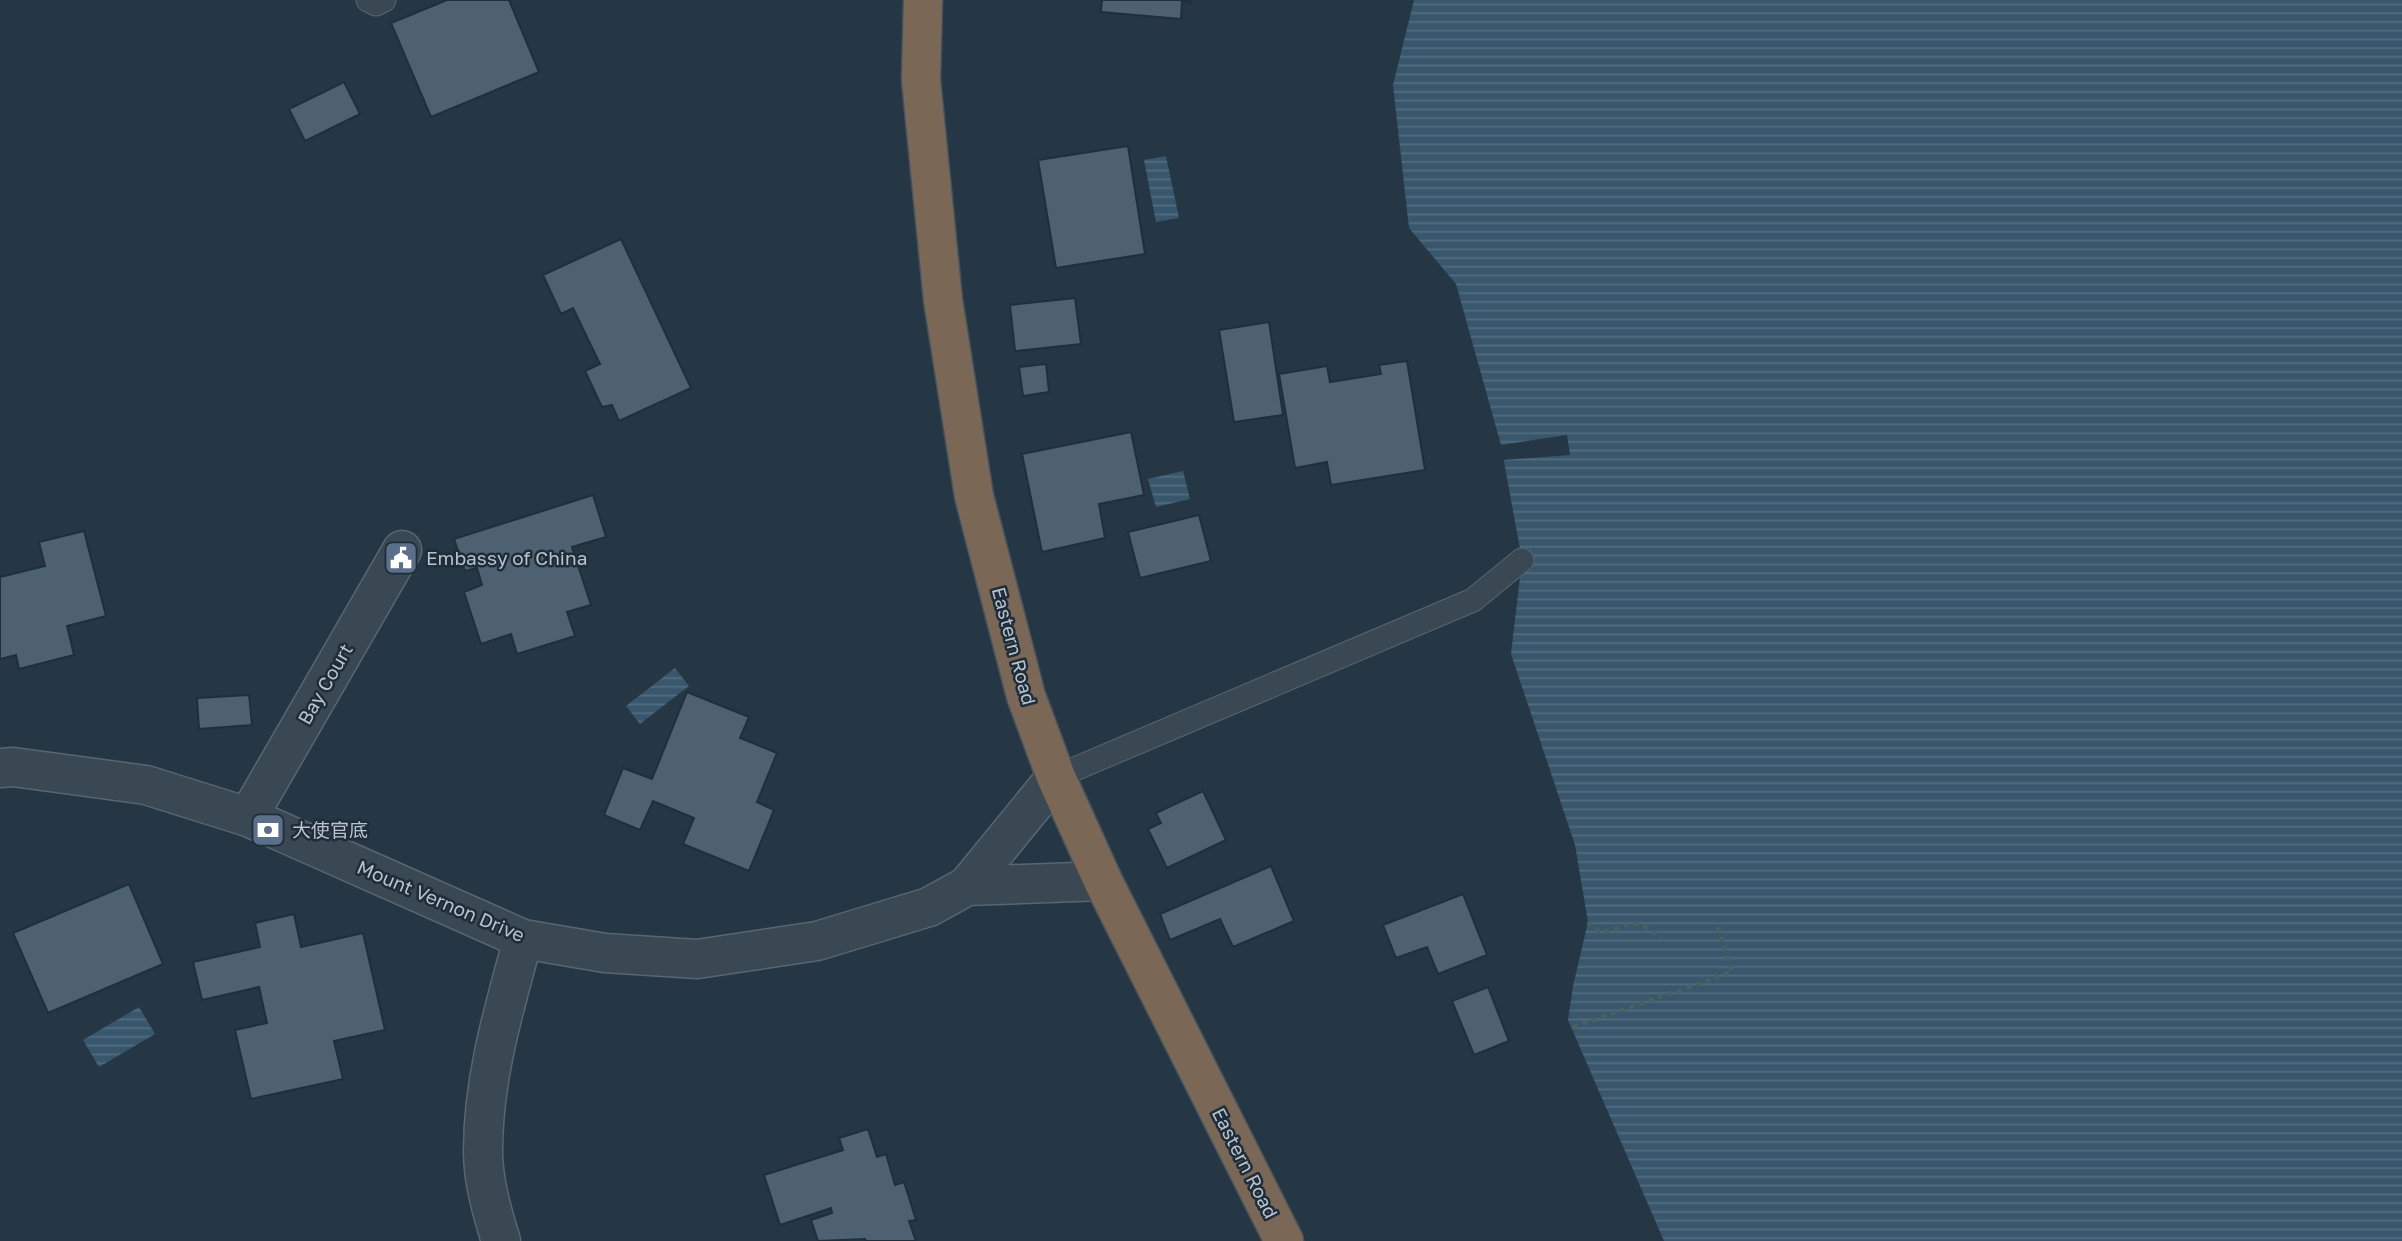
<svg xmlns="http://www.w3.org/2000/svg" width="2402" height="1241" font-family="'Golos Text','Noto Sans SC',sans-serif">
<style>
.water{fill:url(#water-rules)}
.pier{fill:#253744}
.building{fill:#4e6170;stroke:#202f3b;stroke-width:2}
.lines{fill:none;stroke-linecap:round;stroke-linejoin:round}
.lane-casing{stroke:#586671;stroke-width:25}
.street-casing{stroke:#586671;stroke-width:41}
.highway-casing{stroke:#44535e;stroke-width:41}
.path{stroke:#466160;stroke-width:4.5;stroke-dasharray:5 5;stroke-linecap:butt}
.lane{stroke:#3a4854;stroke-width:23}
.street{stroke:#3a4854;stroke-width:38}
.highway{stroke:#7a6756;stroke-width:38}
.labels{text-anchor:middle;stroke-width:5;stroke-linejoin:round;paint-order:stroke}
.poi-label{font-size:19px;fill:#b7c3cd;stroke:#1e2d39;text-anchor:start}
.street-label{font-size:19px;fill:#b7c3cd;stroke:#1e2d39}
</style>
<defs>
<pattern id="water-rules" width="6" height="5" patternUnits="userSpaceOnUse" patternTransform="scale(1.75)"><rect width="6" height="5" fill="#38566c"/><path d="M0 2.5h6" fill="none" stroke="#536d80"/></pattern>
</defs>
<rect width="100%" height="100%" fill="#253744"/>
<!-- water -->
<path class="water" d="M1414,0H2402V1241H1664L1568,1020L1573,986L1588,922L1575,845L1511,654L1522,560L1501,445L1456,284L1409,228L1393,85Z
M1166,156L1179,218L1156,222L1144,160Z
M1183,471L1190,499L1156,507L1148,479Z
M675,668L689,686L640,724L626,706Z
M139,1007L155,1034L99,1067L83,1040Z"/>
<!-- pier -->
<path class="pier" d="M1567,435L1570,455L1503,460L1501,445Z"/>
<!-- building -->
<path class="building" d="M447,0H509L539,72L431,117L391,23Z
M1102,0H1191V3L1182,0L1181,19L1101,12Z
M344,82L360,114L305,141L289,109Z
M1128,146L1145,254L1056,268L1038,160Z
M621,239L691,388L619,421L612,405L602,407L585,371L600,364L573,308L561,314L543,275Z
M1075,298L1081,344L1015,351L1010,305Z
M1269,322L1283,415L1234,422L1219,330Z
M1407,361L1425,470L1331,485L1327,462L1295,468L1279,374L1327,366L1330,382L1381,374L1379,365Z
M1046,364L1049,392L1023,396L1019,367Z
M1131,432L1144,495L1099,504L1105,538L1042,552L1022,454Z
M593,495L606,537L572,547L591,605L567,612L575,636L517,654L511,634L481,644L464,592L482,585L477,568L465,571L454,539Z
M1199,515L1211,561L1140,578L1128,532Z
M84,531L106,616L67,626L74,655L19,669L16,655L0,659V577L45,566L39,542Z
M687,692L749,717L740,738L777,753L757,802L774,810L749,871L683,844L694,818L653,801L640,830L604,815L623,768L652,779Z
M249,695L252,725L199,729L197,698Z
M1203,791L1226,840L1167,868L1148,829L1161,823L1156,813Z
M1271,866L1294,921L1233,947L1220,919L1170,940L1160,914Z
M129,884L163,964L48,1013L13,933Z
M1463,894L1487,955L1438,974L1427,947L1396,958L1383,925Z
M294,914L301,947L363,933L385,1030L334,1041L343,1079L251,1099L235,1030L267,1023L259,987L202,1000L193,962L260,947L255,923Z
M1488,987L1509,1041L1474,1055L1452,1001Z
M868,1129L877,1157L886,1154L895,1185L904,1182L916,1220L909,1221L916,1241H866L865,1239L818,1241L811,1220L832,1213L831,1208L780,1225L764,1175L843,1150L839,1138Z"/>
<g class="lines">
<defs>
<path id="lane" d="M368,0L376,4L384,0
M1056,777L1473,600L1522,560"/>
<path id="street" d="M0,768L13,767L146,785L248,817L523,939L605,953L697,959L817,941L929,907L967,886L1056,777
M248,817L402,550
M967,886L1103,881
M501,1241C492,1212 483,1181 483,1151C483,1078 504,1009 523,939"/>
<path id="highway" d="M923,0L921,80L943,300L974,496L1026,696L1056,777L1103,881L1284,1241"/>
</defs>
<!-- lane casing -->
<use href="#lane" class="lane-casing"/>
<!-- street casing -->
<use href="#street" class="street-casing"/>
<!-- highway casing -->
<use href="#highway" class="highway-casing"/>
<!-- path -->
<path class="path" d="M1588,922C1606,945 1621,918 1642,925C1648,928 1655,935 1661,938
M1573,1027L1732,972L1718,927"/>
<!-- lane -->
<use href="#lane" class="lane"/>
<!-- street -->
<use href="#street" class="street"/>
<!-- highway -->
<use href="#highway" class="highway"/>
</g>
<!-- icons -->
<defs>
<symbol id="civic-square" viewBox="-11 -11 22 22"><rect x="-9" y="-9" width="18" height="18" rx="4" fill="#5c6f8a" stroke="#1e2d39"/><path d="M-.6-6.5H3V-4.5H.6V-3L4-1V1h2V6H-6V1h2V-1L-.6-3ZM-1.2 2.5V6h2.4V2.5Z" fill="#fff"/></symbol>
<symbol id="bank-square" viewBox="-11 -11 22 22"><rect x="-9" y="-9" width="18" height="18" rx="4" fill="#5c6f8a" stroke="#1e2d39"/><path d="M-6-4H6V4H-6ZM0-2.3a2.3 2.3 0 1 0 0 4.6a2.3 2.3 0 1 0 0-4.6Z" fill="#fff"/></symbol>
</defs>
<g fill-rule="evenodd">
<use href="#civic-square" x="382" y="539" width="38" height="38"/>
<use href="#bank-square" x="249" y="811" width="38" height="38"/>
</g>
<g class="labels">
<!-- poi labels -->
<g class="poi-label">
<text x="426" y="565">Embassy of China</text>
<text x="292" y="837">大使官底</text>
</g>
<!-- street labels -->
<g class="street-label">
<text transform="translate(1014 646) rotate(75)" y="7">Eastern Road</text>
<text transform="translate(325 684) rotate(-60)" y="7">Bay Court</text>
<text transform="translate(441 901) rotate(23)" y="7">Mount Vernon Drive</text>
<text transform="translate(1245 1163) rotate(63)" y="7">Eastern Road</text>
</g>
</g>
</svg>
